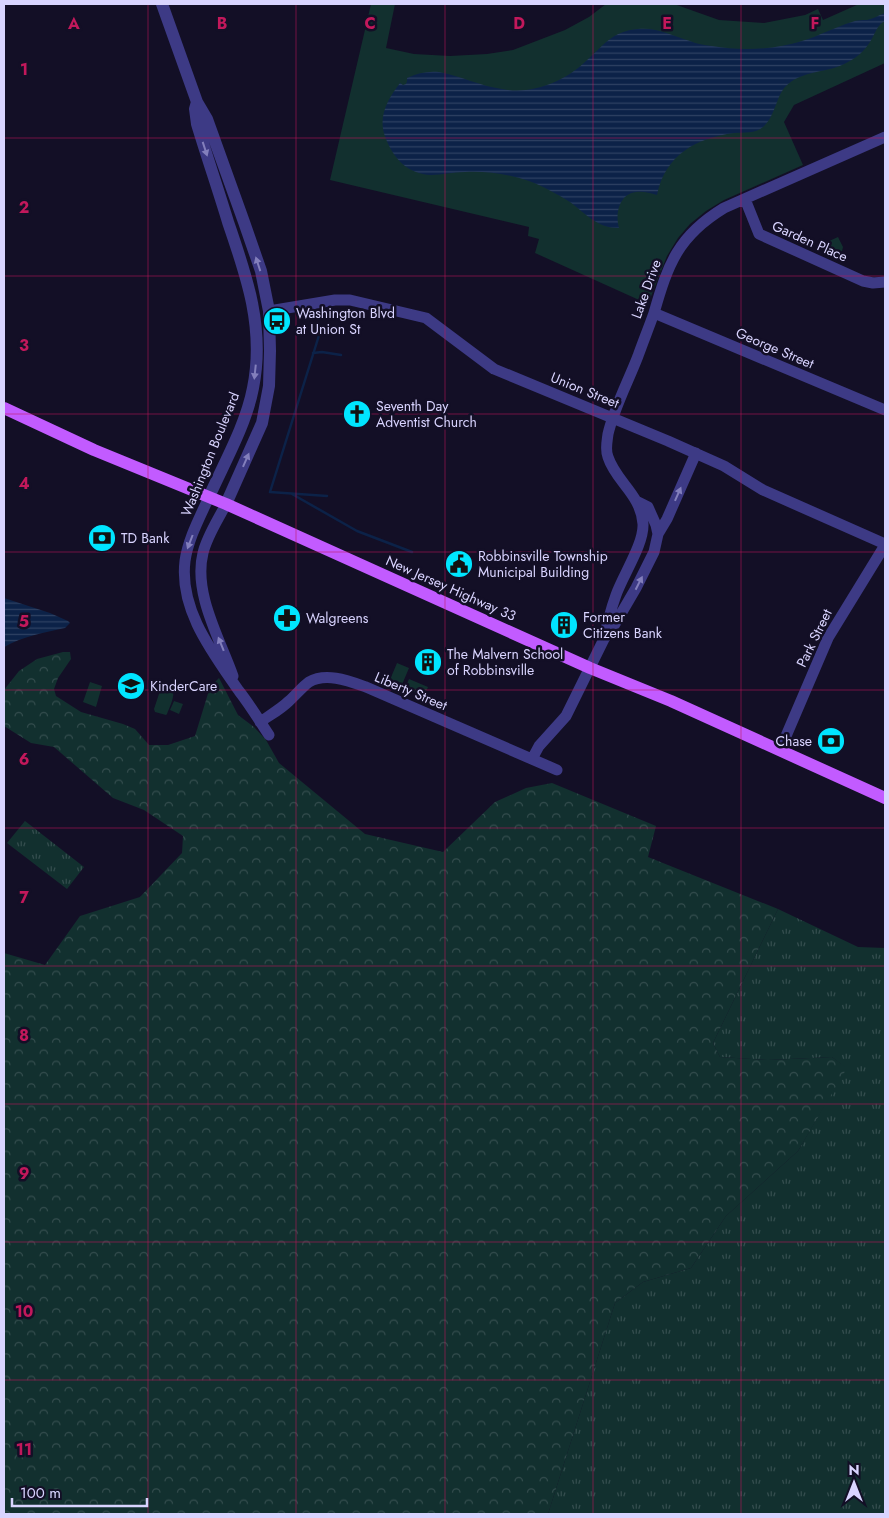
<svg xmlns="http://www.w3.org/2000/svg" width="889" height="1518" font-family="Jost,sans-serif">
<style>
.grass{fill:url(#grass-tufts)}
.forest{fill:url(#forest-crowns)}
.park{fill:#12302f}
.water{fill:url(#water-rules)}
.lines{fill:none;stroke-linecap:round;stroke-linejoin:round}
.stream{stroke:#0c2248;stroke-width:2.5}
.minor{stroke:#3d3a85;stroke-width:11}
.tertiary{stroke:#3d3a85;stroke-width:12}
.primary{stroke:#c25bff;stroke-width:12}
.oneway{fill:#837fbc}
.grid{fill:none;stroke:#c2185b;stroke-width:1;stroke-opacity:0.55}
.labels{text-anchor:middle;stroke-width:5;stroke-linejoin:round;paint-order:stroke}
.street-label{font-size:14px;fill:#d9d4ff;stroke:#130f26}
.poi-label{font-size:14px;fill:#d9d4ff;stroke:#130f26;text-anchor:start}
.grid-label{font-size:16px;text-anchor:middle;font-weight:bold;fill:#c2185b;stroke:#130f26;stroke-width:5;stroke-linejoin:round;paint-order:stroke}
</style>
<defs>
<pattern id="grass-tufts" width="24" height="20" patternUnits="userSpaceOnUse" patternTransform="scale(1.25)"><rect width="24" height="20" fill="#12302f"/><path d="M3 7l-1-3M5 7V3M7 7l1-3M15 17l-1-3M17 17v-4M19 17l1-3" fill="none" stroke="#344d4e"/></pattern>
<pattern id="forest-crowns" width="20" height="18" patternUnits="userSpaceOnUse" patternTransform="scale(1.25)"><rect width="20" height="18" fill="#12302f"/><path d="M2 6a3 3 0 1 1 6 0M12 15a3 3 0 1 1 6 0" fill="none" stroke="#344d4e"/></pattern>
<pattern id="water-rules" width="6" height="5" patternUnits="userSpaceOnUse" patternTransform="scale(1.25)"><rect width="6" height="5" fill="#0c2248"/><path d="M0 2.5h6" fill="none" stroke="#2f4163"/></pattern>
</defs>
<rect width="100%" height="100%" fill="#130f26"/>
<!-- grass -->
<path class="grass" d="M25,821L84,867L67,889L7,843Z
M778,909L858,947L885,948V1514H548L615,1303L643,1282L691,1268L726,1216L798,1151L846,1068L832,1057L768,1060L720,1057L713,1043Z"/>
<!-- forest -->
<path class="forest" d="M63,652H70L71,659L58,678L54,689L56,696L81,712L123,724L135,729L149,745H168L195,736L210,687L219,678L238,715L254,727L266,740L279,763L365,834L443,852L495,802L526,788L552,783L656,826L648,857L778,909L713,1043L720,1057L768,1060L832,1057L847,1068L798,1151L726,1216L691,1268L643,1282L615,1303L548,1514H4V953L45,965L80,916L140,897L182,853L183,836L144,810L113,798L54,747L31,743L4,726V690L19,671L37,659Z"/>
<!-- park -->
<path class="park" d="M371,4H395L386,48L414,54L450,56L487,54L513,50L565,30L589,17L606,4H674L719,20L764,23L805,15L818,9L823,20L859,4H885V63L794,105L784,122L803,165L724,200L706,211L690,224L678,238L667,256L648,304L535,253L539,239L528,236L529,227L330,180Z
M838,237L843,247L842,251L832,255L829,254L825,243Z
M397,663L409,668L401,687L389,682Z
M409,679L428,687L424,696L405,688Z
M90,682L102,686L96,707L83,702Z
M165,683C180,687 171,704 167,714L166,715L155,712L154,709L162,685Z
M174,701L183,704L179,714L170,710Z"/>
<!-- water -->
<path class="water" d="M885,13V21C877,25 875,34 870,42C864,51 858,57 848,62C828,74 802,69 785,87C776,97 775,117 763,127C755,134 744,132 734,133C696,138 665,155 657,195C650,193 643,191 636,192C619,194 615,214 619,228C597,228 586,214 570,202C557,194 543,186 529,181C508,174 487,171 465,172C453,172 442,175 431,175C408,174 394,159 386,139C377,118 387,100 400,83L403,85L406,84L407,81V78C418,73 427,71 439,72C461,76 480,86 502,89C531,95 564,82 585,62C603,46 612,31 638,29C657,27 673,36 690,41C697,44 704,45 712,46C741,51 773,50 802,41C819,36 835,27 852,22C857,20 862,20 867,20C873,19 879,15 885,13Z
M4,598L50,613L68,621L70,623L65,628C43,633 24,636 4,647Z"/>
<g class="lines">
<!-- stream -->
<path class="stream" d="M321,329L270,492L327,496
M313,353L322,352L341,355
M292,494L357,531L412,552"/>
<!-- minor -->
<path class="minor" d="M745,199L759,234L863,281L873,283L885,282
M269,311L335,300H350L426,318L494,369L668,441L724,466L763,490L885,544
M654,313L885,410
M209,497C200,517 188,539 185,561C179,610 213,653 239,691C250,705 259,720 269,735
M226,504C218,520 207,536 203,553C193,593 220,639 233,676
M658,534L667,519L696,453
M604,639C607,624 611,609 616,595C623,575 644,544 643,524C641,494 616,482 608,457C605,450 607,442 608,434C614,408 628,382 638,356C643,342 649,327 654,313C668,264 678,236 724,208L885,137
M260,722C270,715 281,709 289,701C296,695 302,687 309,682C326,672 349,681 366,687L557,770
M780,750L828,638L885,545
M532,759L539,746L566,716L604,639L615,624L636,588L654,552L658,534L656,525L648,507L638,502"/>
<!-- tertiary -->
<path class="tertiary" d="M162,4L197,102L207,119L244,222L261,271L269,311L270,351L269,386L262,423L226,504
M197,102L195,109L197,124C207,157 218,189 228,222C247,277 265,329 253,388C246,425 224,463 209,497"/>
<!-- primary -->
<path class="primary" d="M4,408L94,450L226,504L590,668L671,701L885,798"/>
</g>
<!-- one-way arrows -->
<defs><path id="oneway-solid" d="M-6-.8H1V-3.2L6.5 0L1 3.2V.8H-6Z" transform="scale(1.25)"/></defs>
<g class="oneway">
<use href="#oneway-solid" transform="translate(205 149) rotate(72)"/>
<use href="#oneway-solid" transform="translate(258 264) rotate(-108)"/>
<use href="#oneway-solid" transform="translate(255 372) rotate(96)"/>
<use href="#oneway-solid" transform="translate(246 460) rotate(-66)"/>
<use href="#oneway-solid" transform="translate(678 494) rotate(-66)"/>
<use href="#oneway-solid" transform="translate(190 542) rotate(111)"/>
<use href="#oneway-solid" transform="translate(639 583) rotate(-63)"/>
<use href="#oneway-solid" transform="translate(221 644) rotate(-112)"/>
</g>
<!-- grid -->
<path class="grid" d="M148,4V1514M296,4V1514M445,4V1514M593,4V1514M741,4V1514M4,138H885M4,276H885M4,414H885M4,552H885M4,690H885M4,828H885M4,966H885M4,1104H885M4,1242H885M4,1380H885"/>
<!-- icons -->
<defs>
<symbol id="bus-disc" viewBox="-11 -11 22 22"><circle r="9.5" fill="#00e5ff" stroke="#130f26"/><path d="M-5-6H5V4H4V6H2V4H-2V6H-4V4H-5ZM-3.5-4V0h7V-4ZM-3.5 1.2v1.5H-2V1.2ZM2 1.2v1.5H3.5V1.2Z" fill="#111"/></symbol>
<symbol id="church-disc" viewBox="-11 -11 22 22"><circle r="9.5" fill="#00e5ff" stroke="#130f26"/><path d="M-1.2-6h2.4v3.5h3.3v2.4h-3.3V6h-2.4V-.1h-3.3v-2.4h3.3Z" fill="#111"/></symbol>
<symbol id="bank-disc" viewBox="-11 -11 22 22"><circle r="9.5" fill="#00e5ff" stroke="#130f26"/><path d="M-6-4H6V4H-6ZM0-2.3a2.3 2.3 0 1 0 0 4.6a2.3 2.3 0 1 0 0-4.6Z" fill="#111"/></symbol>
<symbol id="civic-disc" viewBox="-11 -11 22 22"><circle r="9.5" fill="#00e5ff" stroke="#130f26"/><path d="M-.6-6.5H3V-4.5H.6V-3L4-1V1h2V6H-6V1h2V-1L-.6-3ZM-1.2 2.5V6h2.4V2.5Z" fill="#111"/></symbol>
<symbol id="pharmacy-disc" viewBox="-11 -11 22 22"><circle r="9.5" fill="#00e5ff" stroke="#130f26"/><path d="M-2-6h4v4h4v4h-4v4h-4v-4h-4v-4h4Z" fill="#111"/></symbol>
<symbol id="building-disc" viewBox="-11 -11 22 22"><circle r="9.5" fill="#00e5ff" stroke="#130f26"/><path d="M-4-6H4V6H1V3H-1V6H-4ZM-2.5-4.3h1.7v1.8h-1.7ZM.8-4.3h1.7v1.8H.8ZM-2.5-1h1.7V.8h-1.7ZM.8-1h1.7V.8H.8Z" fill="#111"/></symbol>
<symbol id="school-disc" viewBox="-11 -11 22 22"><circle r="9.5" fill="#00e5ff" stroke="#130f26"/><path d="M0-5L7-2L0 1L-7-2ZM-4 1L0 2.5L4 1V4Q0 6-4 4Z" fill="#111"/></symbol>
</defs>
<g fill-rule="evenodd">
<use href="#bus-disc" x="261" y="305" width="32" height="32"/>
<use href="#church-disc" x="341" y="398" width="32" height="32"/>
<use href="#bank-disc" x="86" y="522" width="32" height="32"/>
<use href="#civic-disc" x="443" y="548" width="32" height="32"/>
<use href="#pharmacy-disc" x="271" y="602" width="32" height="32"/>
<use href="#building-disc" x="548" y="609" width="32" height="32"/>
<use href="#building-disc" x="412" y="646" width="32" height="32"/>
<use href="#school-disc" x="115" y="670" width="32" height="32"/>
<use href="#bank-disc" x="815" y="725" width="32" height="32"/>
</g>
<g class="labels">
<!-- street labels -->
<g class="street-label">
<text transform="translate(810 241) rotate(24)" y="5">Garden Place</text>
<text transform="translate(646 289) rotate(-70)" y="5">Lake Drive</text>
<text transform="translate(775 348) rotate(23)" y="5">George Street</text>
<text transform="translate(585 390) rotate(22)" y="5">Union Street</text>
<text transform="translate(210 454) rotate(-68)" y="5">Washington Boulevard</text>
<text transform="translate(451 588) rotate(24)" y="5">New Jersey Highway 33</text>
<text transform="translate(814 638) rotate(-64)" y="5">Park Street</text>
<text transform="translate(411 691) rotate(23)" y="5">Liberty Street</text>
</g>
<!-- poi labels -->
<g class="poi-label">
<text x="296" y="318">Washington Blvd<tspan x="296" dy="16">at Union St</tspan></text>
<text x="376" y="411">Seventh Day<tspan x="376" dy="16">Adventist Church</tspan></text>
<text x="121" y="543">TD Bank</text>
<text x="478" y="561">Robbinsville Township<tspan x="478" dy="16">Municipal Building</tspan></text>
<text x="583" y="622">Former<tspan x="583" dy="16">Citizens Bank</tspan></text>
<text x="306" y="623">Walgreens</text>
<text x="447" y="659">The Malvern School<tspan x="447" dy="16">of Robbinsville</tspan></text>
<text x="150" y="691">KinderCare</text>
<text x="812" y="746" text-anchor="end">Chase</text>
</g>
</g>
<g class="grid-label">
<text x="74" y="29">A</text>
<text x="222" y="29">B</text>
<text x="370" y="29">C</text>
<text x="519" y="29">D</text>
<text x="667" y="29">E</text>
<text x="815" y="29">F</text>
<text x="24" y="75">1</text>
<text x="24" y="213">2</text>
<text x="24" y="351">3</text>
<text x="24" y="489">4</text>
<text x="24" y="627">5</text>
<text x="24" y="765">6</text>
<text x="24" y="903">7</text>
<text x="24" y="1041">8</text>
<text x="24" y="1179">9</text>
<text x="24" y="1317">10</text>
<text x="24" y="1455">11</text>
</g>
<!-- border -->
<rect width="889" height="1518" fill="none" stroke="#d9d4ff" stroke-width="10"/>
<!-- north arrow -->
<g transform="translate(854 1483)" stroke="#130f26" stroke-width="4" paint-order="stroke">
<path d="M0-4L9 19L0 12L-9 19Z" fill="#d9d4ff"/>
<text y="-8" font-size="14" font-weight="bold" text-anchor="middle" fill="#d9d4ff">N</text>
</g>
<!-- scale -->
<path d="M12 1498v8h135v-8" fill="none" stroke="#d9d4ff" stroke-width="2.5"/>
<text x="20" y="1498" font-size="15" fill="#d9d4ff" stroke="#130f26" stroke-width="4" paint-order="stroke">100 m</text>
</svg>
